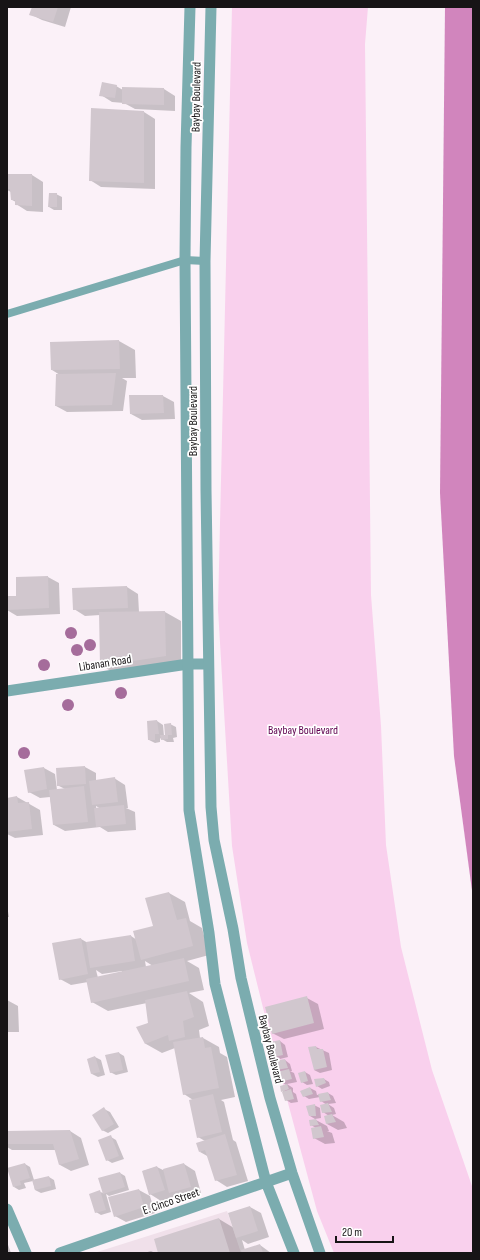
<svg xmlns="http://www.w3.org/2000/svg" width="480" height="1260" font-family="'Sofia Sans Condensed',sans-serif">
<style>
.built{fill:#f0e0ea}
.green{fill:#f9d0ed}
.water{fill:#d185bd}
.shadow{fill:#0003;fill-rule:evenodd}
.building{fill:#d1c7ce}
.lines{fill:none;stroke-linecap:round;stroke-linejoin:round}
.service{stroke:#7bacaf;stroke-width:8}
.minor{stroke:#7bacaf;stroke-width:11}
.tertiary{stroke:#7bacaf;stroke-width:11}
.tree{fill:#a56c9b}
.labels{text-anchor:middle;stroke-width:3.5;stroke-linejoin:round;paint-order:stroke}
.street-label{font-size:12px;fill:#171416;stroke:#fff}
.park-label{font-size:12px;fill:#5f004f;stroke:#fff}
</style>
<rect width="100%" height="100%" fill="#fbf1f8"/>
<!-- built -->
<path class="built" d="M227,1211L241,1253H94Z"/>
<!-- green -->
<path class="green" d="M232,7H368L365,44L371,595L381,726L386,845L401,947L432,1070L473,1189V1253H334L317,1211L270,1036L247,943L232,846L218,609Z"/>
<!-- water -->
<path class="water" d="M445,7H473V898L454,756L440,493Z"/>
<!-- shadow -->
<path class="shadow" d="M33,7H71L65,27L42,20L30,14Z
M116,86L123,90V88L164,89L175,96V111L135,109L124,103L112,102L101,95Z
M92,109L144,112L155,119V189L101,187L90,180Z
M7,175H32L43,182V212L27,211L16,204V202L12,200L11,192L7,190Z
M56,194L62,197V210H54L49,207Z
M119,341L135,350L136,378H122L127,381L123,411L67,412L56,406L60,375L52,370Z
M130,396H163L174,402L175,419L142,420L131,414Z
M48,577L59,583L60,614L17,616L7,610V597H17Z
M127,587L138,594L139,612H165L181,621V665L117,675L101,665L100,615L85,616L74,609L73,589Z
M157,721L163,725L164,736H166L170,724L176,727L177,737L173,738L174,742H167L160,738V742L155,743L149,740L148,722Z
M85,767L96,773V781L114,778L125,785L128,808H126L135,812L136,830L108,832L100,827L65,831L54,825L50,797L40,798L29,792L44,768L55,774L57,790L65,789L57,785ZM96,806L101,809H96Z
M17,797L40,810L43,835L15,838L7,834V799Z
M169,893L185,902L190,921L202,928L209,955L187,961L199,968L204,990L189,993L203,1002L209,1026L199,1030L200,1038H203L219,1047L220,1053L227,1057L235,1097L221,1100L224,1102L233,1140L236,1142L248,1181L227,1187L216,1180L209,1157L200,1152L205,1141L198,1137L193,1100L184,1094L175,1048L162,1053L146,1044L138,1028L149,1023L147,1003L108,1011L92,1002L88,982L71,985L60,979L81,939L88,943L131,936L137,940L154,927ZM145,961L153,966L146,967ZM96,970L102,974L122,971V972L98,978Z
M7,906L9,917H7Z
M307,998L318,1004L324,1029L284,1039L272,1033Z
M7,1000L18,1006L19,1032H7Z
M280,1041L285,1045L288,1057L280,1059L275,1056Z
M316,1047L329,1053L332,1070L320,1073L314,1070Z
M119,1053L124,1056L128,1072L116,1075L110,1072Z
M95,1057L101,1060L105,1075L98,1077L92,1074Z
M285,1060L290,1064L292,1071H290L294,1073L297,1082L287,1084L293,1088V1092L296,1094L298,1102L291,1103L286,1100L281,1087L286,1085L280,1081L282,1072L277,1069Z
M305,1072L310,1075L313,1084L307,1085L302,1082Z
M324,1079L329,1082L330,1086L322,1089L317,1086Z
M310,1088L316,1091L317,1095L328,1093L333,1096L336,1103L328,1104L334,1108L336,1114L332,1115L344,1122L347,1128L338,1130L327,1124L329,1116L323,1112L327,1105L321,1101L320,1097L309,1099L304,1096Z
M314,1105L320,1108L321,1118L315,1119L310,1116Z
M104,1109L110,1112L119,1127L108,1133L102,1130Z
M316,1120L327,1126L329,1131H327L332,1133L335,1143L325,1144L314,1138L316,1128L311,1125Z
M70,1131L81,1138L89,1165L71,1171L60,1165L56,1150H12L7,1147V1132Z
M111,1137L116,1140L124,1159L112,1163L107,1160Z
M25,1164L30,1167L34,1180L49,1177L54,1180L56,1189L41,1193L35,1190L33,1181L24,1183L26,1188L19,1190L14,1187Z
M184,1164L195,1171L201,1193L181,1199L176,1196L161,1201L150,1194L143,1171L157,1167L163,1170Z
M120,1173L125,1176L129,1190L109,1196L106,1194L111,1212L101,1215L96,1212L100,1192L104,1193Z
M139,1190L150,1196L155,1213L126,1222L115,1216Z
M250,1207L261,1213L269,1237L248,1244L242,1240L245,1250L260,1245L271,1253H159L219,1219L234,1228Z
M7,1242L11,1253H7Z
M151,1251L155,1253H144Z"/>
<!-- building -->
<path class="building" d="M32,7H58L53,22L29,15Z
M102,82L117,85L115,98L99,96Z
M122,87L164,88V105L122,104Z
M91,108L144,111V183L89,181Z
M7,174H32V206L15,205V200H11L10,189H7Z
M49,193H57V207H48Z
M119,340L120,369L51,370L50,342Z
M116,373L112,405L55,406L56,374Z
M129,395H163L164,413L130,414Z
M48,576L49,608L7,610V596H16V577Z
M127,586L128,608L73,610L72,588Z
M165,611L166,656L100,666L99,612Z
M157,720L159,734H155V740H148L147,721Z
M171,723L172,735H168V739L161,740L160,735H165L164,724Z
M85,766L86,784L57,786L56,768Z
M44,767L47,789L28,793L24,770Z
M115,777L118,802L92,805L89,781Z
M84,786L88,822L53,825L49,790Z
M17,796L18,803L29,802L32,829L7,832V798Z
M124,805L126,824L96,827L94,808Z
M169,892L177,920L186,918L193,946L141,960L133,931L153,926L145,898Z
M131,935L135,961L90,968L86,942Z
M81,938L88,974L59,980L52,943Z
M184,958L189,981L91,1003L86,979Z
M187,991L194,1017L183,1021L185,1037L169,1041L168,1035L145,1044L136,1027L148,1023L145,1000Z
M307,996L314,1023L272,1034L265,1007Z
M203,1037L205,1048L211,1047L219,1088L183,1095L173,1042Z
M280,1040L283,1055L274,1057L270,1042Z
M316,1046L317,1049H323L327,1067L314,1070L308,1047Z
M119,1052L123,1070L110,1073L105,1055Z
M95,1056L100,1072L91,1074L87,1059Z
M285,1059L288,1068L276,1070L274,1061Z
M289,1069L292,1079L279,1082L277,1072Z
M305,1071L308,1081L301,1083L298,1073Z
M324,1078L326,1083L316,1087L314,1079Z
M287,1084L289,1089L281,1092L280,1086Z
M310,1087L313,1094L303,1097L300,1091Z
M291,1089L294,1099L285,1101L282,1092Z
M328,1092L331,1100L320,1102L318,1094Z
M213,1094L222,1132L197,1138L189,1100Z
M328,1103L332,1112L322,1113L320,1105Z
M315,1104L316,1116H309L306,1106Z
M104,1107L114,1124L102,1131L92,1115Z
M332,1114L336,1122L326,1124L324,1116Z
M316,1119L319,1125L310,1126L309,1120Z
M321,1126L324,1137L313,1139L311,1128Z
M70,1130L79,1159L59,1165L53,1144H7V1131Z
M225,1134L237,1175L215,1181L205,1150L199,1152L196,1143Z
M111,1135L119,1156L106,1161L98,1140Z
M25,1163L30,1178L20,1181L21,1185L13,1187L7,1168Z
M184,1163L191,1187L169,1193L163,1169Z
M157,1166L165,1190L149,1195L142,1171Z
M120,1172L125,1187L103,1194L98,1178Z
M49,1176L51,1186L35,1190L32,1180Z
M139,1189L144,1207L114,1217L108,1197Z
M100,1190L106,1210L95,1213L89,1194Z
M250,1206L258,1231L236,1238L228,1213Z
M219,1218L230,1253H158L154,1239Z
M260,1244L263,1253H242L241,1250Z"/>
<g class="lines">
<!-- service -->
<path class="service" d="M7,314L185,260L205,261"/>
<!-- minor -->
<path class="minor" d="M7,691L188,664H208
M7,1209L26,1253"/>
<!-- tertiary -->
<path class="tertiary" d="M190,7L186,147L185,260L189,810L209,933L215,984L266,1182L294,1253
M211,7L205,261L206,490L211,807L214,840L233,929L241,978L270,1098L292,1173L320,1253
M60,1253L292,1173"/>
</g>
<!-- trees -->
<g class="tree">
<circle cx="71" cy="633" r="6"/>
<circle cx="90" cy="645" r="6"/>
<circle cx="77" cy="650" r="6"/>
<circle cx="44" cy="665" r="6"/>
<circle cx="121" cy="693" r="6"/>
<circle cx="68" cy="705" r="6"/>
<circle cx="24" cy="753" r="6"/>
</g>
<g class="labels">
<!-- street labels -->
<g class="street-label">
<text transform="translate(196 97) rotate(-89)" y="4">Baybay Boulevard</text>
<text transform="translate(193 421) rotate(-90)" y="4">Baybay Boulevard</text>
<text transform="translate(105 663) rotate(-9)" y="4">Libanan Road</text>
<text transform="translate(271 1049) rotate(76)" y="4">Baybay Boulevard</text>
<text transform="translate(171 1201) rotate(-19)" y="4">E. Cinco Street</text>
</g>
<!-- park labels -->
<g class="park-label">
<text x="303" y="734">Baybay Boulevard</text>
</g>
</g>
<!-- border -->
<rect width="480" height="1260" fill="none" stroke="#171416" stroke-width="16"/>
<!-- scale -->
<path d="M336 1236v6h57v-6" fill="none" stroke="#171416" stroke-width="2"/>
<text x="342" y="1236" font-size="12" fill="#171416" stroke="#ffffff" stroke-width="3" paint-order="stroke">20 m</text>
</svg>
